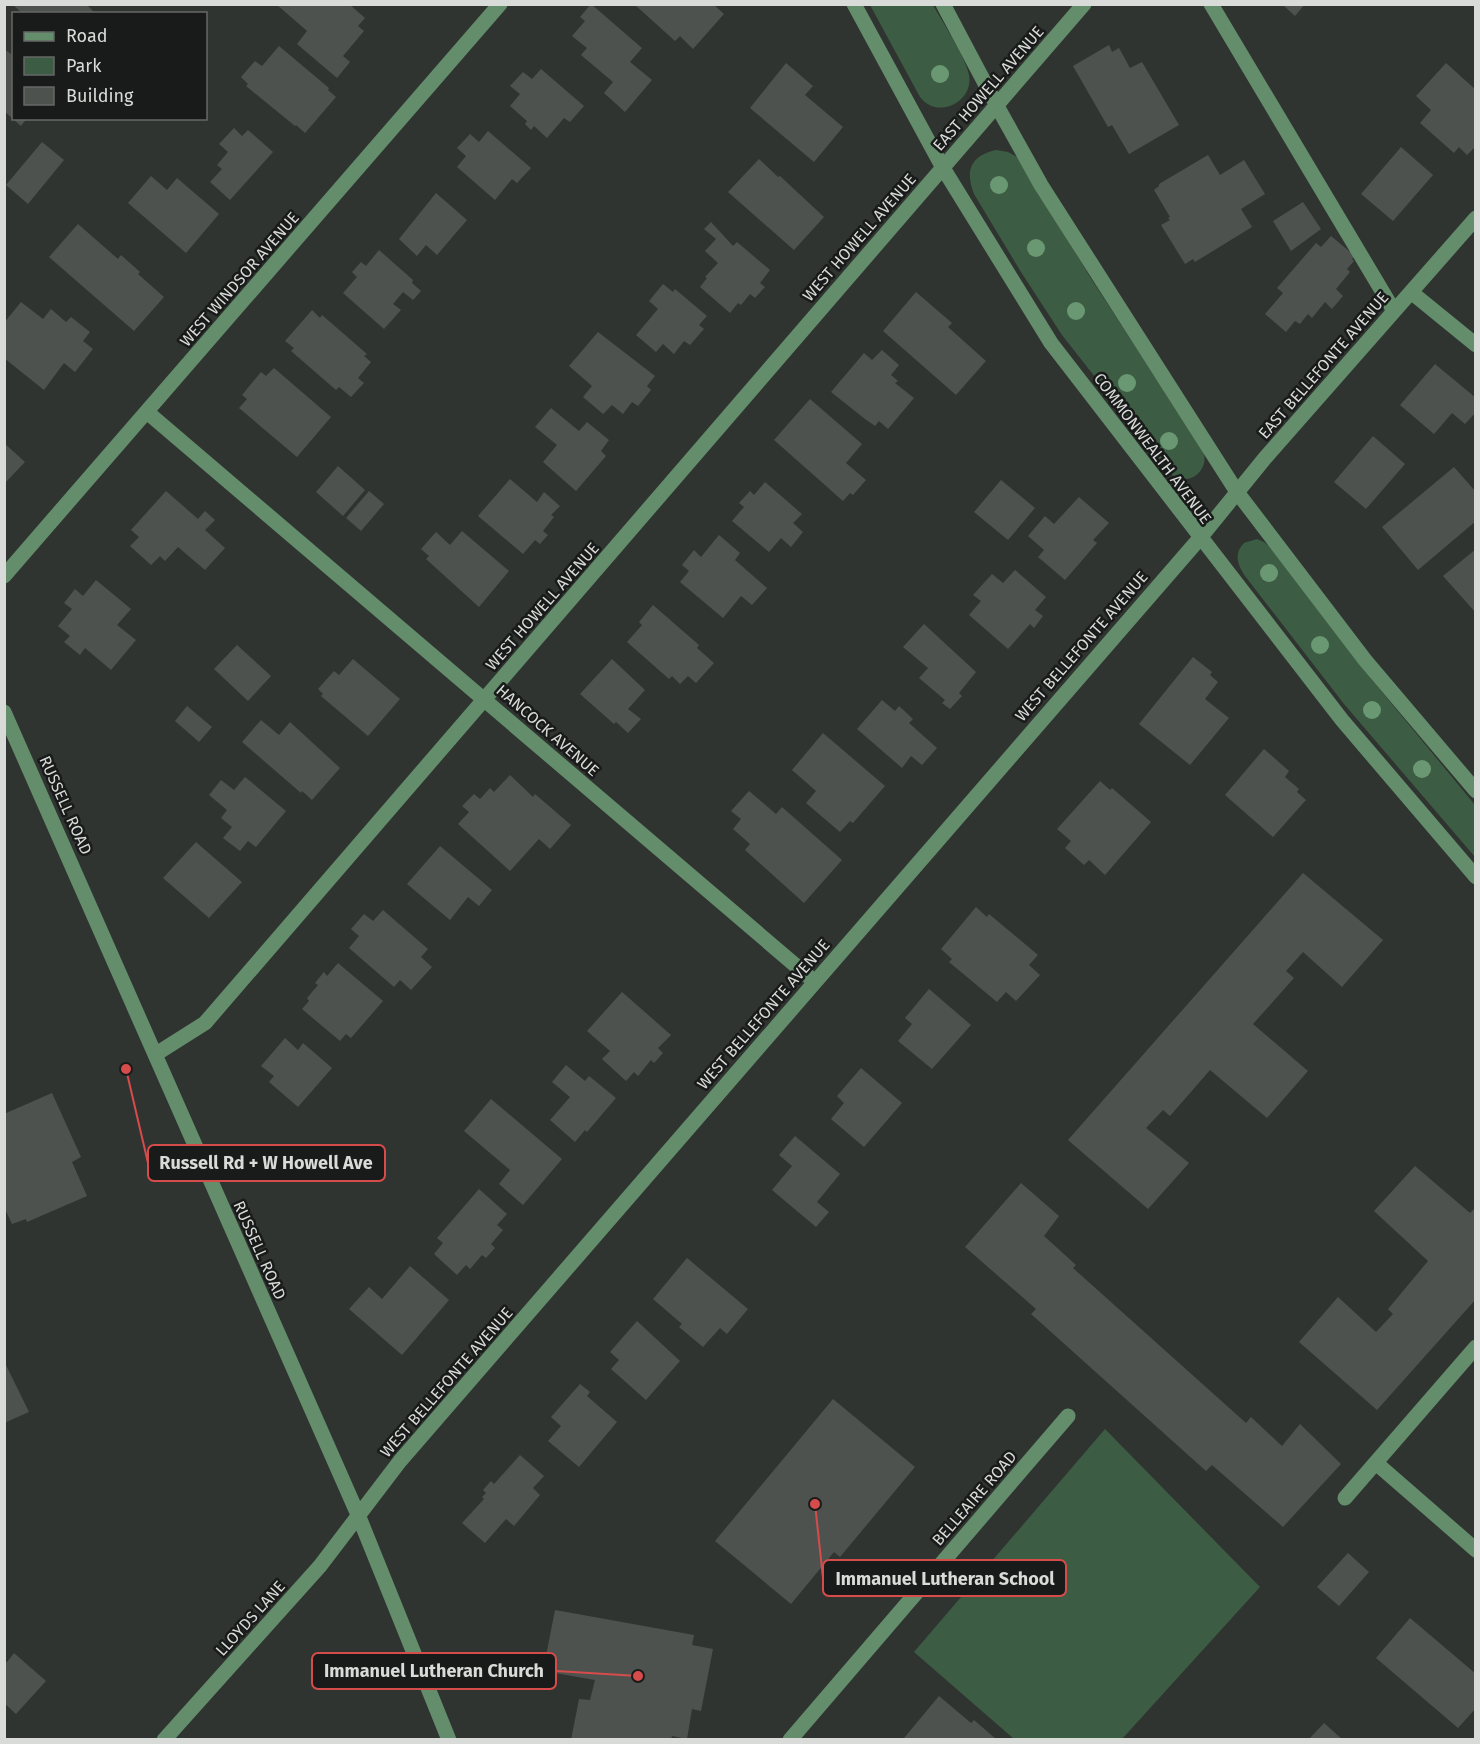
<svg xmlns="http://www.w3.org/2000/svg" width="1480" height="1744" font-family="'Fira Sans',sans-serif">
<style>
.green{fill:#3c5c43}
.building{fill:#4e524f}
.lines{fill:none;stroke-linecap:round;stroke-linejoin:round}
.minor{stroke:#638d6b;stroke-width:15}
.tree{fill:#699873}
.labels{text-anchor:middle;stroke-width:5;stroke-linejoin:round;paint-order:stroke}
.street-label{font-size:16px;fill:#d8dbd8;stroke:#191b1a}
.leader{fill:none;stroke:#d64c4b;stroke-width:2}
.callout-dot{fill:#d64c4b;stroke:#191b1a;stroke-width:2}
.callout{fill:#191b1a;stroke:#d64c4b;stroke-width:2}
.callout-label{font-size:18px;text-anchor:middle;font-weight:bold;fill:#d8dbd8}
</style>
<rect width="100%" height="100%" fill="#303431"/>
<!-- green -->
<path class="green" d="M870,5H933C942,21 966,58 969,75C974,102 937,120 920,97Z
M996,150L1008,152L1017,157L1092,280L1202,449C1212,468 1190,488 1172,475L1062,335L1021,272L974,194C965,171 970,156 996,150Z
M1257,539L1264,542L1269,546L1373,681L1475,805V857L1344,704L1245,576C1238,565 1233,554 1244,543Z
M1105,1429L1260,1587L1122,1739H1014L914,1652Z"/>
<!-- building -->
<path class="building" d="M12,4H86L96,14H23Z
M276,4H349L365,18L358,26L364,31L343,56L350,62L337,78L297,44L307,31Z
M591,4L642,48L630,62L652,80L625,112L604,93L613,82L581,55L587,48L572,36L585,21L580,17Z
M634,4H713L724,14L693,49L680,36L675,41Z
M1282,4H1305L1295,16Z
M1109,45L1112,52L1119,48L1130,68L1142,62L1179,125L1129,154L1112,125L1108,127L1073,66Z
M279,46L329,88L328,90L336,97L305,133L296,125L295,126L246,86L248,84L241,77L255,61L262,66Z
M4,49L14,56V118H27L21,126L4,111Z
M786,63L813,86L805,95L843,127L814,162L750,108Z
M1446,63L1476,90V146L1467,155L1459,147L1454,153L1420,123L1431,110L1416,96Z
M541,69L584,106L570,122L564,118L547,138L534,126L531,130L525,124L527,121L510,106L520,94L510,86L523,72L532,79Z
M234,128L242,136L248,130L273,152L230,200L210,182L222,169L217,165L228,152L219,144Z
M488,131L531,168L517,183L512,179L495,200L457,167L466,156L457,148L470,134L479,142Z
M42,142L64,160L28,204L6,185Z
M1401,147L1433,175L1393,221L1361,194Z
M1208,155L1220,175L1244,160L1265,194L1241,209L1252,227L1195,262L1193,259L1185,264L1161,225L1170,220L1168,218L1170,217L1154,190L1159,186V184Z
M759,159L778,177L780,176L824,217L794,250L728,192Z
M151,176L167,190L177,178L219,214L186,253L128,203Z
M436,193L467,220L437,255L426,245L417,256L399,239Z
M1303,202L1321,229L1291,251L1273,221Z
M711,222L733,246L737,242L770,270L760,283L765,287L755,298L750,294L741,305L738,303L730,313L700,287L707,278L705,277L718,263L705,251L716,239L704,229Z
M78,224L118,259L121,255L140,272L138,274L164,297L134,331L49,257Z
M1331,236L1355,256L1352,259L1354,261L1347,269L1350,272L1336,289L1343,296L1332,309L1325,302L1312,318L1308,314L1300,324L1295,321L1286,332L1265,314L1283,293L1277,288L1316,243L1321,247Z
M379,250L413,280L412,283L421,291L413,300L403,292L393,304L401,310L384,329L343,293L357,277L352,272L361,262L366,266Z
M663,284L673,292L675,289L707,316L699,325L704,329L690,345L684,341L674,354L663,344L656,352L636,335L658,309L649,301Z
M916,292L952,323L948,327L986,361L956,395L883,331Z
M21,302L43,319L51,309L66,322L71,317L90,332L83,341L93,349L75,372L64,363L44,390L4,358V323Z
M312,310L320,318L322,315L367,354L364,356L371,362L358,378L364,383L351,397L339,387L336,390L291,351L294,348L285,341Z
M598,332L655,376L647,386L651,390L638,406L632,402L623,414L612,405L603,414L583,397L592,386L569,366Z
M882,350L899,365L891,375L898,381L895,383L914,398L888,429L879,421L875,426L865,419L831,392L864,353L872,360Z
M1435,364L1476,398V412L1465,424L1452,413L1434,434L1400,405Z
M274,368L331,417L297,457L239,408L247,399L242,395L261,372L266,376Z
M810,399L862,444L846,463L866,480L853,495L850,493L843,501L774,440Z
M551,408L579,431L587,422L609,440L601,451L606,456L576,491L543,462L557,445L535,427Z
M1373,436L1405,464L1366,509L1334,482Z
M4,443L25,462L4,484Z
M338,466L365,490L343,516L316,492Z
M1454,467L1476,492V521L1418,570L1382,527Z
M510,479L537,502L544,492L560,506L551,515L554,517L543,531L548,535L540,544L535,540L523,554L478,516Z
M1001,480L1035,508L1008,540L974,512Z
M765,482L802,514L793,523L803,532L791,547L781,538L769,552L732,521L744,507L739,503L750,491L754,495Z
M166,491L198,519L205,511L215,520L205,530L225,548L205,570L178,547L165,561L160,556L151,565L130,546L139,537L131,530Z
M369,491L384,504L361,531L346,518Z
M1079,497L1109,523L1093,540L1097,543L1065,580L1038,557L1044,550L1028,536L1045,516L1054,524Z
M462,531L509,571L479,607L426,559L429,556L421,549L436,532L450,545Z
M719,535L740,553L735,560L767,588L752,605L741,596L723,618L680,582L689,571L682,565L694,550L701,557Z
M1476,549V613L1443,576Z
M1015,570L1046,597L1035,610L1043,616L1034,628L1030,624L1008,649L969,615L981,601L973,595L992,574L1003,583Z
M96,580L131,609L117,625L136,640L111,670L85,648L80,655L64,642L70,636L58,626L72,609L64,603L75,589L83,596Z
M653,605L699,645L697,648L714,663L696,683L688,676L680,684L672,676L669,679L627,642L642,625L639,622Z
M924,624L976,672L959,693L962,696L950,709L942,703L945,700L919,678L928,668L903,647Z
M237,645L271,676L248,701L214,669Z
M1193,657L1212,672L1210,675L1218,682L1205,699L1229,718L1190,765L1139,724Z
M353,659L400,699L368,736L321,696L323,694L318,689L334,671L339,675Z
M612,659L645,690L628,709L641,719L628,733L616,722L614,724L580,694Z
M882,700L895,711L899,706L913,719L909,723L937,748L922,765L911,756L902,768L857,729Z
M187,706L212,727L199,742L175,721Z
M261,720L279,735L290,722L340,768L312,800L302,791L301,793L242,742Z
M823,733L885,786L853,823L850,821L840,832L806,803L816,791L792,770Z
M1264,749L1289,771L1285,777L1299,789L1297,792L1306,800L1273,837L1225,795Z
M510,775L533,797L535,794L571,825L550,849L539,839L510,871L458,824L469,812L462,806L474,794L480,799L490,788L494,792Z
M245,777L286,811L256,847L248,841L240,851L223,838L232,827L221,818L227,810L209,795L221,780L234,790Z
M1100,781L1110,790L1112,788L1151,822L1105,875L1089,860L1084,865L1065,848L1071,841L1057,829Z
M749,791L776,814L782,807L842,860L804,903L745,850L750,844L733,829L741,819L731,811Z
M196,842L242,882L209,918L163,878Z
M440,846L492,890L479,906L468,897L450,920L407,884Z
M1303,873L1383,940L1342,987L1303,952L1286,971L1294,978L1253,1024L1308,1071L1267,1118L1210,1070L1170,1116L1163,1110L1146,1128L1189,1163L1148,1209L1068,1140Z
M976,907L987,917L989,914L1038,955L1029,965L1040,975L1016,1001L1006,992L997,1002L949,962L952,959L941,949Z
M383,910L428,949L421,957L432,967L411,990L400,980L394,987L349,948L359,936L351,929L364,914L373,921Z
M338,963L383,1001L351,1038L346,1034L340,1041L302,1009L309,1001L307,998L318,985L315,983L324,972L327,976Z
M929,989L971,1025L932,1069L898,1041L912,1024L905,1018Z
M622,992L671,1035L658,1048L663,1053L654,1063L651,1060L638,1076L634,1072L626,1081L602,1059L610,1051L587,1031Z
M285,1038L298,1050L303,1043L332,1068L298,1107L269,1082L274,1076L261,1066Z
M566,1065L585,1081L589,1076L616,1098L587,1132L585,1130L575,1142L550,1120L570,1097L552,1082Z
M861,1068L902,1103L864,1147L831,1119L844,1103L837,1096Z
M52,1093L81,1157L72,1162L87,1196L27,1222L26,1219L12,1224L4,1207V1114Z
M491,1099L562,1159L523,1205L499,1184L510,1170L464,1131Z
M795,1136L840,1174L817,1202L829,1212L816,1227L772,1190L792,1166L779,1155Z
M1415,1166L1470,1213L1476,1207V1299L1377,1410L1299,1342L1338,1297L1376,1332L1393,1314L1388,1309L1428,1261L1374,1211Z
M1021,1183L1059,1216L1044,1236L1076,1265L1073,1268L1246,1423L1251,1417L1282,1446L1300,1424L1341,1464L1283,1527L1212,1465L1206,1471L1031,1314L1036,1309L965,1247Z
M479,1189L507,1214L497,1225L503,1230L491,1244L495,1248L486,1258L482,1255L470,1269L466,1265L457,1275L434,1254L443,1243L437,1238Z
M687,1258L748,1309L727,1334L720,1328L703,1347L679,1327L682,1324L653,1299Z
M410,1266L449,1300L402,1355L349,1309L369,1287L382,1299Z
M637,1321L680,1361L646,1400L611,1369L619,1360L610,1352Z
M4,1361L29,1412L4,1423Z
M580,1384L590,1392L587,1396L617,1422L579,1467L548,1441L561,1426L551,1417Z
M833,1399L915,1467L840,1557L834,1552L791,1604L715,1541Z
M520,1455L544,1476L533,1488L540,1495L514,1526L506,1519L485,1543L462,1523L484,1499L482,1497L486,1493L483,1490L491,1481L494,1484Z
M1348,1553L1369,1572L1339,1606L1317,1587Z
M555,1610L694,1635L692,1645L713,1649L701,1711L692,1709L687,1739L672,1736L671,1740H571L579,1699L590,1700L595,1680L543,1671Z
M1410,1618L1476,1674V1708L1458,1728L1376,1658Z
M14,1653L46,1681L16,1714L4,1703V1660L7,1662Z
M939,1696L971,1723L974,1720L997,1740H906L904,1738Z
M1324,1723L1343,1740H1311L1310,1738Z"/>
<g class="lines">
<!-- minor -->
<path class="minor" d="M854,4L943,168L1051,343L1342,720L1476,877
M943,4L997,106L1041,185L1237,492L1365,660L1476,791
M1211,4L1394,311
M1411,292L1476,345
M147,412L815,982
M4,576L500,4
M4,712L359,1517L449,1740
M156,1054L205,1023L1084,4
M1376,1463L1476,1550
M1345,1498L1476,1347
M164,1740L320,1566L400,1461L1200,538L1265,458L1476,218
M790,1740L1068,1416"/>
</g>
<!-- trees -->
<g class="tree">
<circle cx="940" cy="74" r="9"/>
<circle cx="999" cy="185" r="9"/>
<circle cx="1036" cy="248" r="9"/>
<circle cx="1076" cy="311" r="9"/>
<circle cx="1127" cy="383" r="9"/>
<circle cx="1169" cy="441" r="9"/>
<circle cx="1269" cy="573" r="9"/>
<circle cx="1320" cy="645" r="9"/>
<circle cx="1372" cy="710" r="9"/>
<circle cx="1422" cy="769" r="9"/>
</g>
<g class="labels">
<!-- street labels -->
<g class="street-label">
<text transform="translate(988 88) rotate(-49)" y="6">EAST HOWELL AVENUE</text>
<text transform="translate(859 237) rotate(-49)" y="6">WEST HOWELL AVENUE</text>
<text transform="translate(239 279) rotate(-49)" y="6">WEST WINDSOR AVENUE</text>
<text transform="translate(1323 365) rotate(-49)" y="6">EAST BELLEFONTE AVENUE</text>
<text transform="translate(1153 448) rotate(53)" y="6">COMMONWEALTH AVENUE</text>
<text transform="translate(542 606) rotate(-49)" y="6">WEST HOWELL AVENUE</text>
<text transform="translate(1081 646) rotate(-49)" y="6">WEST BELLEFONTE AVENUE</text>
<text transform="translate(548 730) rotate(41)" y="6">HANCOCK AVENUE</text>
<text transform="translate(66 805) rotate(66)" y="6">RUSSELL ROAD</text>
<text transform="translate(763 1014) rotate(-49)" y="6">WEST BELLEFONTE AVENUE</text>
<text transform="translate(260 1250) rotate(66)" y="6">RUSSELL ROAD</text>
<text transform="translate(446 1382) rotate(-49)" y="6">WEST BELLEFONTE AVENUE</text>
<text transform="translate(974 1498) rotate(-49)" y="6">BELLEAIRE ROAD</text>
<text transform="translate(250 1618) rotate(-48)" y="6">LLOYDS LANE</text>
</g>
</g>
<!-- callouts -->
<path class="leader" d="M126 1069L148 1163M815 1504L823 1578M638 1676L556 1671"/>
<g class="callout-dot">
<circle cx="126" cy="1069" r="6"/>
<circle cx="815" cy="1504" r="6"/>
<circle cx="638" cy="1676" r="6"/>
</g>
<g class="callout">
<rect x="148" y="1145" width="237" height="36" rx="6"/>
<rect x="823" y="1560" width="243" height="36" rx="6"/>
<rect x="312" y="1653" width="244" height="36" rx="6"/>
</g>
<g class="callout-label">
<text x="266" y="1169">Russell Rd + W Howell Ave</text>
<text x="945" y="1585">Immanuel Lutheran School</text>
<text x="434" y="1677">Immanuel Lutheran Church</text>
</g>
<!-- border -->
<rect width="1480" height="1744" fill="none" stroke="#d8dbd8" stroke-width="12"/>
<!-- legend -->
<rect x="12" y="12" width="195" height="108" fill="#191b1a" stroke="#656866" stroke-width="1.5"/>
<rect x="24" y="32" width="30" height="9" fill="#638d6b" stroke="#656866" stroke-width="1.5"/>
<text x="66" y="42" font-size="18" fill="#d8dbd8">Road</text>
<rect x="24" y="57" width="30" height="18" fill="#3c5c43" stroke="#656866" stroke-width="1.5"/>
<text x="66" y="72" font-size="18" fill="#d8dbd8">Park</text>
<rect x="24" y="87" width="30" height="18" fill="#4e524f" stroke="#656866" stroke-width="1.5"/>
<text x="66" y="102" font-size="18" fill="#d8dbd8">Building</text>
</svg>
